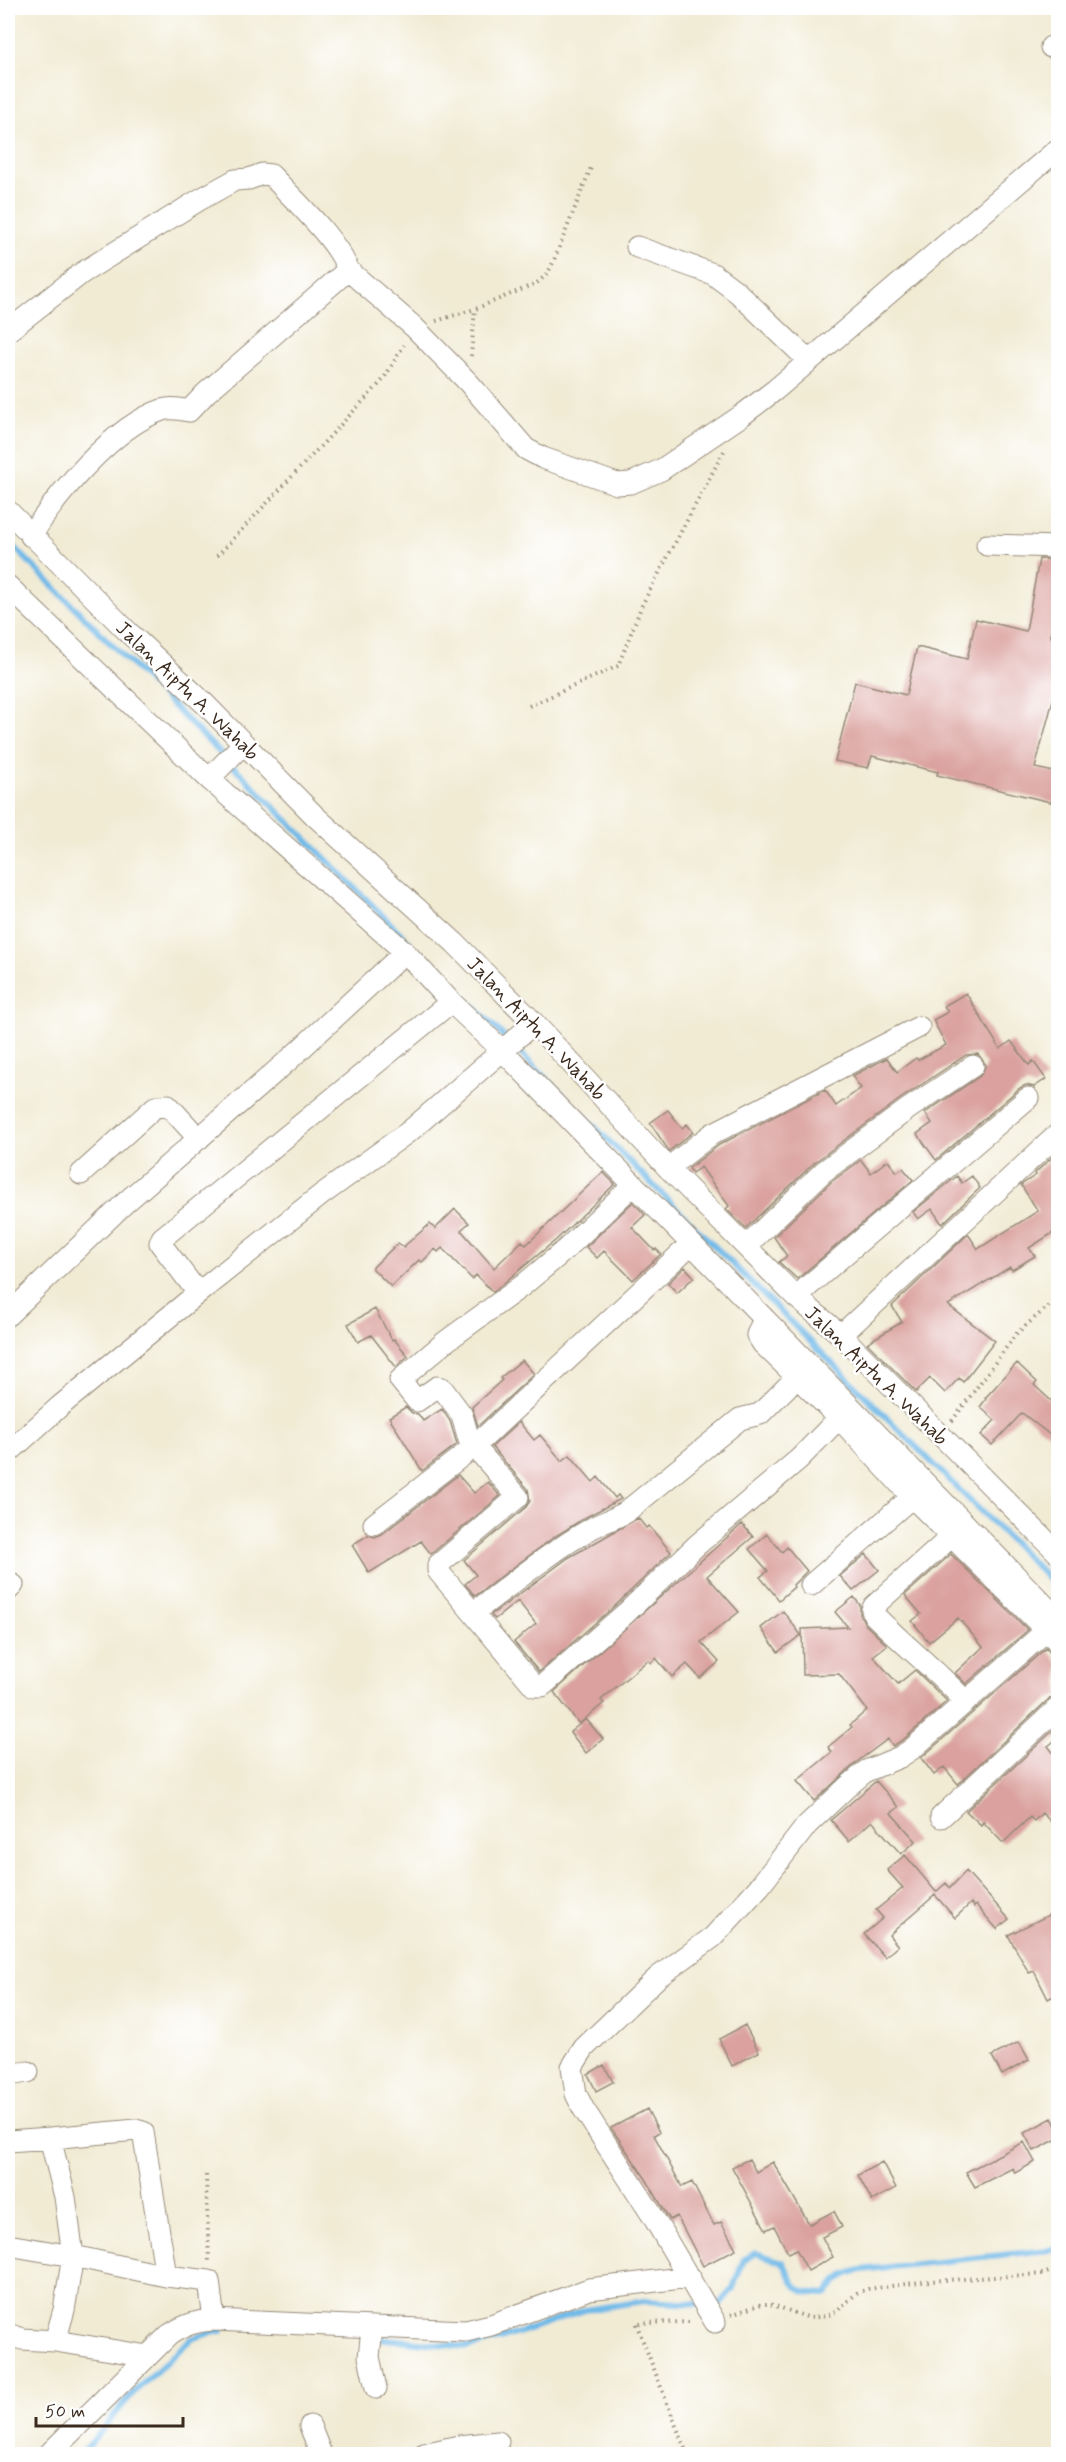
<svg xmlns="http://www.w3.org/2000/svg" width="1066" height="2462" font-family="Mynerve,sans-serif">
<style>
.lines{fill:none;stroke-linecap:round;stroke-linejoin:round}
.stream{stroke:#6fb9e8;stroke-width:6}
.building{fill:#daa19e}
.minor-casing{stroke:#968a79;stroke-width:23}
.path{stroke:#968a79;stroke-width:4;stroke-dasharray:1.5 4.5;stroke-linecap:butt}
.minor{stroke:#fff;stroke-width:21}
.labels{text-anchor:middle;stroke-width:5;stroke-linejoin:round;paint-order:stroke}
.street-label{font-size:20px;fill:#3b2a1e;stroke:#fff}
</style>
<rect width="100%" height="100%" fill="#fff"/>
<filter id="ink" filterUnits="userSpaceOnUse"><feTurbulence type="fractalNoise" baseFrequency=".0167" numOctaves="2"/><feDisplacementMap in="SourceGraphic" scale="12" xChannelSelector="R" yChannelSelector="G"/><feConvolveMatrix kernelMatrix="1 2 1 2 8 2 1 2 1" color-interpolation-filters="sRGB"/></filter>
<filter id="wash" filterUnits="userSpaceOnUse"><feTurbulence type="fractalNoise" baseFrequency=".008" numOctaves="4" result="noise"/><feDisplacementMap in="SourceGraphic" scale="24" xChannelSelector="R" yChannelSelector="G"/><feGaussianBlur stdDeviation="1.35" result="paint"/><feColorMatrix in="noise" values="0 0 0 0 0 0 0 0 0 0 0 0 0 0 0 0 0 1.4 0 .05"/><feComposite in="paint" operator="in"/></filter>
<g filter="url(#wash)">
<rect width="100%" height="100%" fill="#f1ebd4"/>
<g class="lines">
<!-- stream -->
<path class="stream" d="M8,541L408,941
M420,953L1058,1588
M711,2304L721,2303L733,2288L744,2259L756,2253L783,2262C797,2289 794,2293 827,2294C836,2279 844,2274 861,2270L1058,2249
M376,2338L468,2347L503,2338L585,2310L644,2301L697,2304
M82,2454L132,2394L191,2339L216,2331H222"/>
</g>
<g id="blocks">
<!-- building -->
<path class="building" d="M1039,559L1059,560V592L1050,637L1059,639V677L1035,768L1059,773V804L937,775L938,772L872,756L868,768L835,761L855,682L906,695L917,647L967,659L976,619L1026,631Z
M966,993L1000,1049L1011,1041L1029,1065L1033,1061L1046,1079L1034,1087L1026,1085L1020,1088L936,1160L917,1134L932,1123L925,1113L980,1076L986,1065L978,1054L966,1055L900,1099L815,1162L746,1228L726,1209L729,1206L701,1167L692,1173L689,1168L719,1145L825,1090L836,1106L861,1088L852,1076L887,1058L897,1072L916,1058L918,1060L946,1045L933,1020L948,1012L944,1006Z
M668,1110L682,1128L687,1124L693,1132L669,1151L650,1123Z
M1059,1151V1229L1029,1248L1035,1256L1012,1270L1010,1267L948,1305L995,1341L963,1382L959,1378L945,1393L930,1378L916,1392L867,1343L902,1322L892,1306L968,1234L978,1249L1038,1211L1021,1185L1036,1175L1035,1173Z
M861,1160L871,1173L888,1160L897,1172L903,1168L913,1180L797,1279L779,1262L787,1256L774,1237L831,1182Z
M603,1172L615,1184L556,1240L493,1292L476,1275L472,1279L442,1248L438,1252L435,1249L422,1262L419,1260L391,1287L372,1268L398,1243L403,1247L430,1224L435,1229L455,1209L469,1223L461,1230L494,1268L522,1241L526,1245Z
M957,1176L962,1183L972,1176L980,1188L942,1224L932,1209L918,1219L913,1212Z
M633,1202L645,1215L632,1227L654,1250L656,1249L661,1254L633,1280L604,1251L597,1258L586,1247Z
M685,1267L694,1277L677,1293L668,1283Z
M375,1309L392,1340L394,1339L408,1356L396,1367L371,1335L358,1342L348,1324Z
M522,1360L534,1374L478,1426L472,1407L502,1380L500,1378Z
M1017,1363L1037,1382L1034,1385L1059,1408V1442L1022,1413L992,1445L981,1435L995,1420L980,1407L986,1399L985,1398Z
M406,1407L412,1413L418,1414L423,1421L442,1409L450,1421L457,1444L422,1471L389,1417Z
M519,1422L534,1440L540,1435L562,1461L570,1455L593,1482L598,1477L615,1498L618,1495L621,1499L586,1517L554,1537L475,1596L465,1584L476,1575L464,1560L526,1507L530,1501L528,1489L492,1447Z
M458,1475L474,1493L488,1482L500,1496L431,1554L421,1541L369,1573L352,1545L368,1535L375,1537L382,1534Z
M638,1518L646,1528L649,1526L671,1552L617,1604L539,1672L514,1642L536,1624L518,1601L495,1619L491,1615L568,1558Z
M742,1524L753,1537L707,1576L739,1612L701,1642L719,1662L700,1678L687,1664L672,1677L656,1658L651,1663L648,1660L601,1700L604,1703L579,1724L554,1692Z
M767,1534L782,1552L787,1547L807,1571L793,1585L794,1587L779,1600L760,1577L768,1571L749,1549Z
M866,1554L879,1570L853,1591L840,1576Z
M951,1554L1028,1630L966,1684L955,1673L983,1647L958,1618L929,1642L912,1621L921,1614L905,1595Z
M854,1597L860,1605V1614L865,1624L887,1645L873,1656L898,1684L915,1670L947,1701L904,1739L893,1746L888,1739L858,1761L814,1801L797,1781L832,1752L828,1747L852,1727L850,1725L867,1710L839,1674L803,1675L802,1629L848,1627L835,1612Z
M783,1611L801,1635L778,1652L761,1628Z
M1046,1648L1059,1663V1696L1049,1699L958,1784L944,1767L934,1775L921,1758Z
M586,1719L603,1739L586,1753L570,1732Z
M1059,1725V1737L1048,1746L1059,1760V1830L1042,1813L1034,1821L1030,1817L1003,1843L983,1822L981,1825L966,1811Z
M876,1781L899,1807L891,1813L916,1841L901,1854L872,1821L849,1841L831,1820Z
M905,1855L936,1892L946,1883L950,1888L966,1871L1009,1919L997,1929L976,1905L974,1907L971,1903L955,1918L935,1895L889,1935L898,1946L885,1957L864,1934L883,1918L876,1910L903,1888L887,1870Z
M1059,1910V1993L1048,1999L1034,1971L1029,1973L1008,1935Z
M745,2025L759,2052L732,2066L719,2039Z
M1019,2042L1029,2060L1002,2075L992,2056Z
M604,2065L613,2082L596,2091L588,2074Z
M647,2109L659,2132L654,2135L682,2187L692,2182L714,2225L721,2222L736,2249L703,2266L677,2216L670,2220L646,2179L611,2128Z
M1052,2118L1059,2131V2138L1034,2151L1024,2133Z
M1024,2142L1035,2162L1015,2173L1013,2168L975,2187L966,2172Z
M749,2159L756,2172L773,2162L808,2222L810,2224L834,2211L842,2227L822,2237L833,2257L808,2271L796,2249L788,2253L774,2226L766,2230L732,2167Z
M882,2162L896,2188L872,2201L858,2175Z"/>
</g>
</g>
<g filter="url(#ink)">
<use href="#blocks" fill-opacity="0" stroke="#968a79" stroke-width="1.5"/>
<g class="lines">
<defs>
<path id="minor" d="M1051,47L1058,48
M637,247L713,274L737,292L808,360
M8,331L82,273L199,200L235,180L249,179L262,174L271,175C293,199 338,240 348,270
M8,511L128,632L205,704L315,816L455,943L534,1023L668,1168L796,1297L841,1335L1058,1553
M31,536C57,494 114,426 162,410C171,407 180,409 189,411L206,393L348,270L414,327L468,382L526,449L543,458L617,484L631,483L661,470L741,416L775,390L1058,149
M987,545L1058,547
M8,586L209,779L405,952L451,1002L503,1051L1058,1619
M209,779L243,744
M668,1168L712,1134L919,1027
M81,1174L155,1107L168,1105L199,1139
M633,1185L565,1250L522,1286L445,1342L400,1380L417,1401L437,1387L442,1388L462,1415L469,1440L518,1497L438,1565V1571L473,1613C512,1584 550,1552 592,1528C603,1522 615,1519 626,1512L740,1419L760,1414L797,1377
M746,1246L823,1172L908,1109L973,1066
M198,1293L160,1243L162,1238L451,1002
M796,1297C872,1229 951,1165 1028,1098
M8,1315L126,1202L291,1058L405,952
M764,1318L757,1335L763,1344L839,1418L912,1497L1058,1642
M841,1335L1058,1134
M8,1453L59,1407L198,1293L321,1195L411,1130L534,1023
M374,1524L475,1446L691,1244
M952,1536L874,1606L872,1610L874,1615C904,1645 937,1671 966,1702
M811,1585L912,1497
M8,1590L13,1585
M473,1613L534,1686H542L626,1613L697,1545L799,1459L839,1418
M941,1817L1058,1708
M8,2075L28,2072
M50,2138L136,2130L143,2132L166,2276L209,2281L214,2320
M8,2141L50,2138L65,2197L73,2256L8,2245
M715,2322L652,2215L583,2108L576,2094L572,2067L584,2048L658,1977L713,1937L759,1887L807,1825L847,1787L866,1771L900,1757L912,1749L1047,1630
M372,2328L369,2357L376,2388
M8,2334L22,2339L55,2341L148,2356
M55,2341L64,2310L73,2256L166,2276
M310,2426L321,2454
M49,2454L169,2335C184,2325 196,2321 214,2320L466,2331L491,2325L589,2289L690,2277
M424,2454L459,2446L498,2442"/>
</defs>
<!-- minor casing -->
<use href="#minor" class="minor-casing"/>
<!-- path -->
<path class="path" d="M436,321L475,309L535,284C546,277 550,270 555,258L592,165
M471,356L475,309
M217,556L383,380L404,345
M529,706L618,666L642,605L724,451
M952,1421L1017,1333L1058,1298
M206,2175L209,2262
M731,2315L762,2304H770L810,2318L827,2316L837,2311L857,2293L868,2289L929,2281L1043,2274L1058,2269
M687,2454L636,2323L692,2322"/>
<!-- minor -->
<use href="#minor" class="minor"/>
</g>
</g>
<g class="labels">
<!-- street labels -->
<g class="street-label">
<text transform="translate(188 690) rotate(44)" y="7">Jalan Aiptu A. Wahab</text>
<text transform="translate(537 1028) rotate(46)" y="7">Jalan Aiptu A. Wahab</text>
<text transform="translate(877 1375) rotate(44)" y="7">Jalan Aiptu A. Wahab</text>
</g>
</g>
<!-- margin -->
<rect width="1066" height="2462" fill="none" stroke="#fff" stroke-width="30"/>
<!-- scale -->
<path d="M36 2417v9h147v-9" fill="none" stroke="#3b2a1e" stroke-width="3"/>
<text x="45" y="2417" font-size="18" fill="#3b2a1e" stroke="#ffffff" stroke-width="4.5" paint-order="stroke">50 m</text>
</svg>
